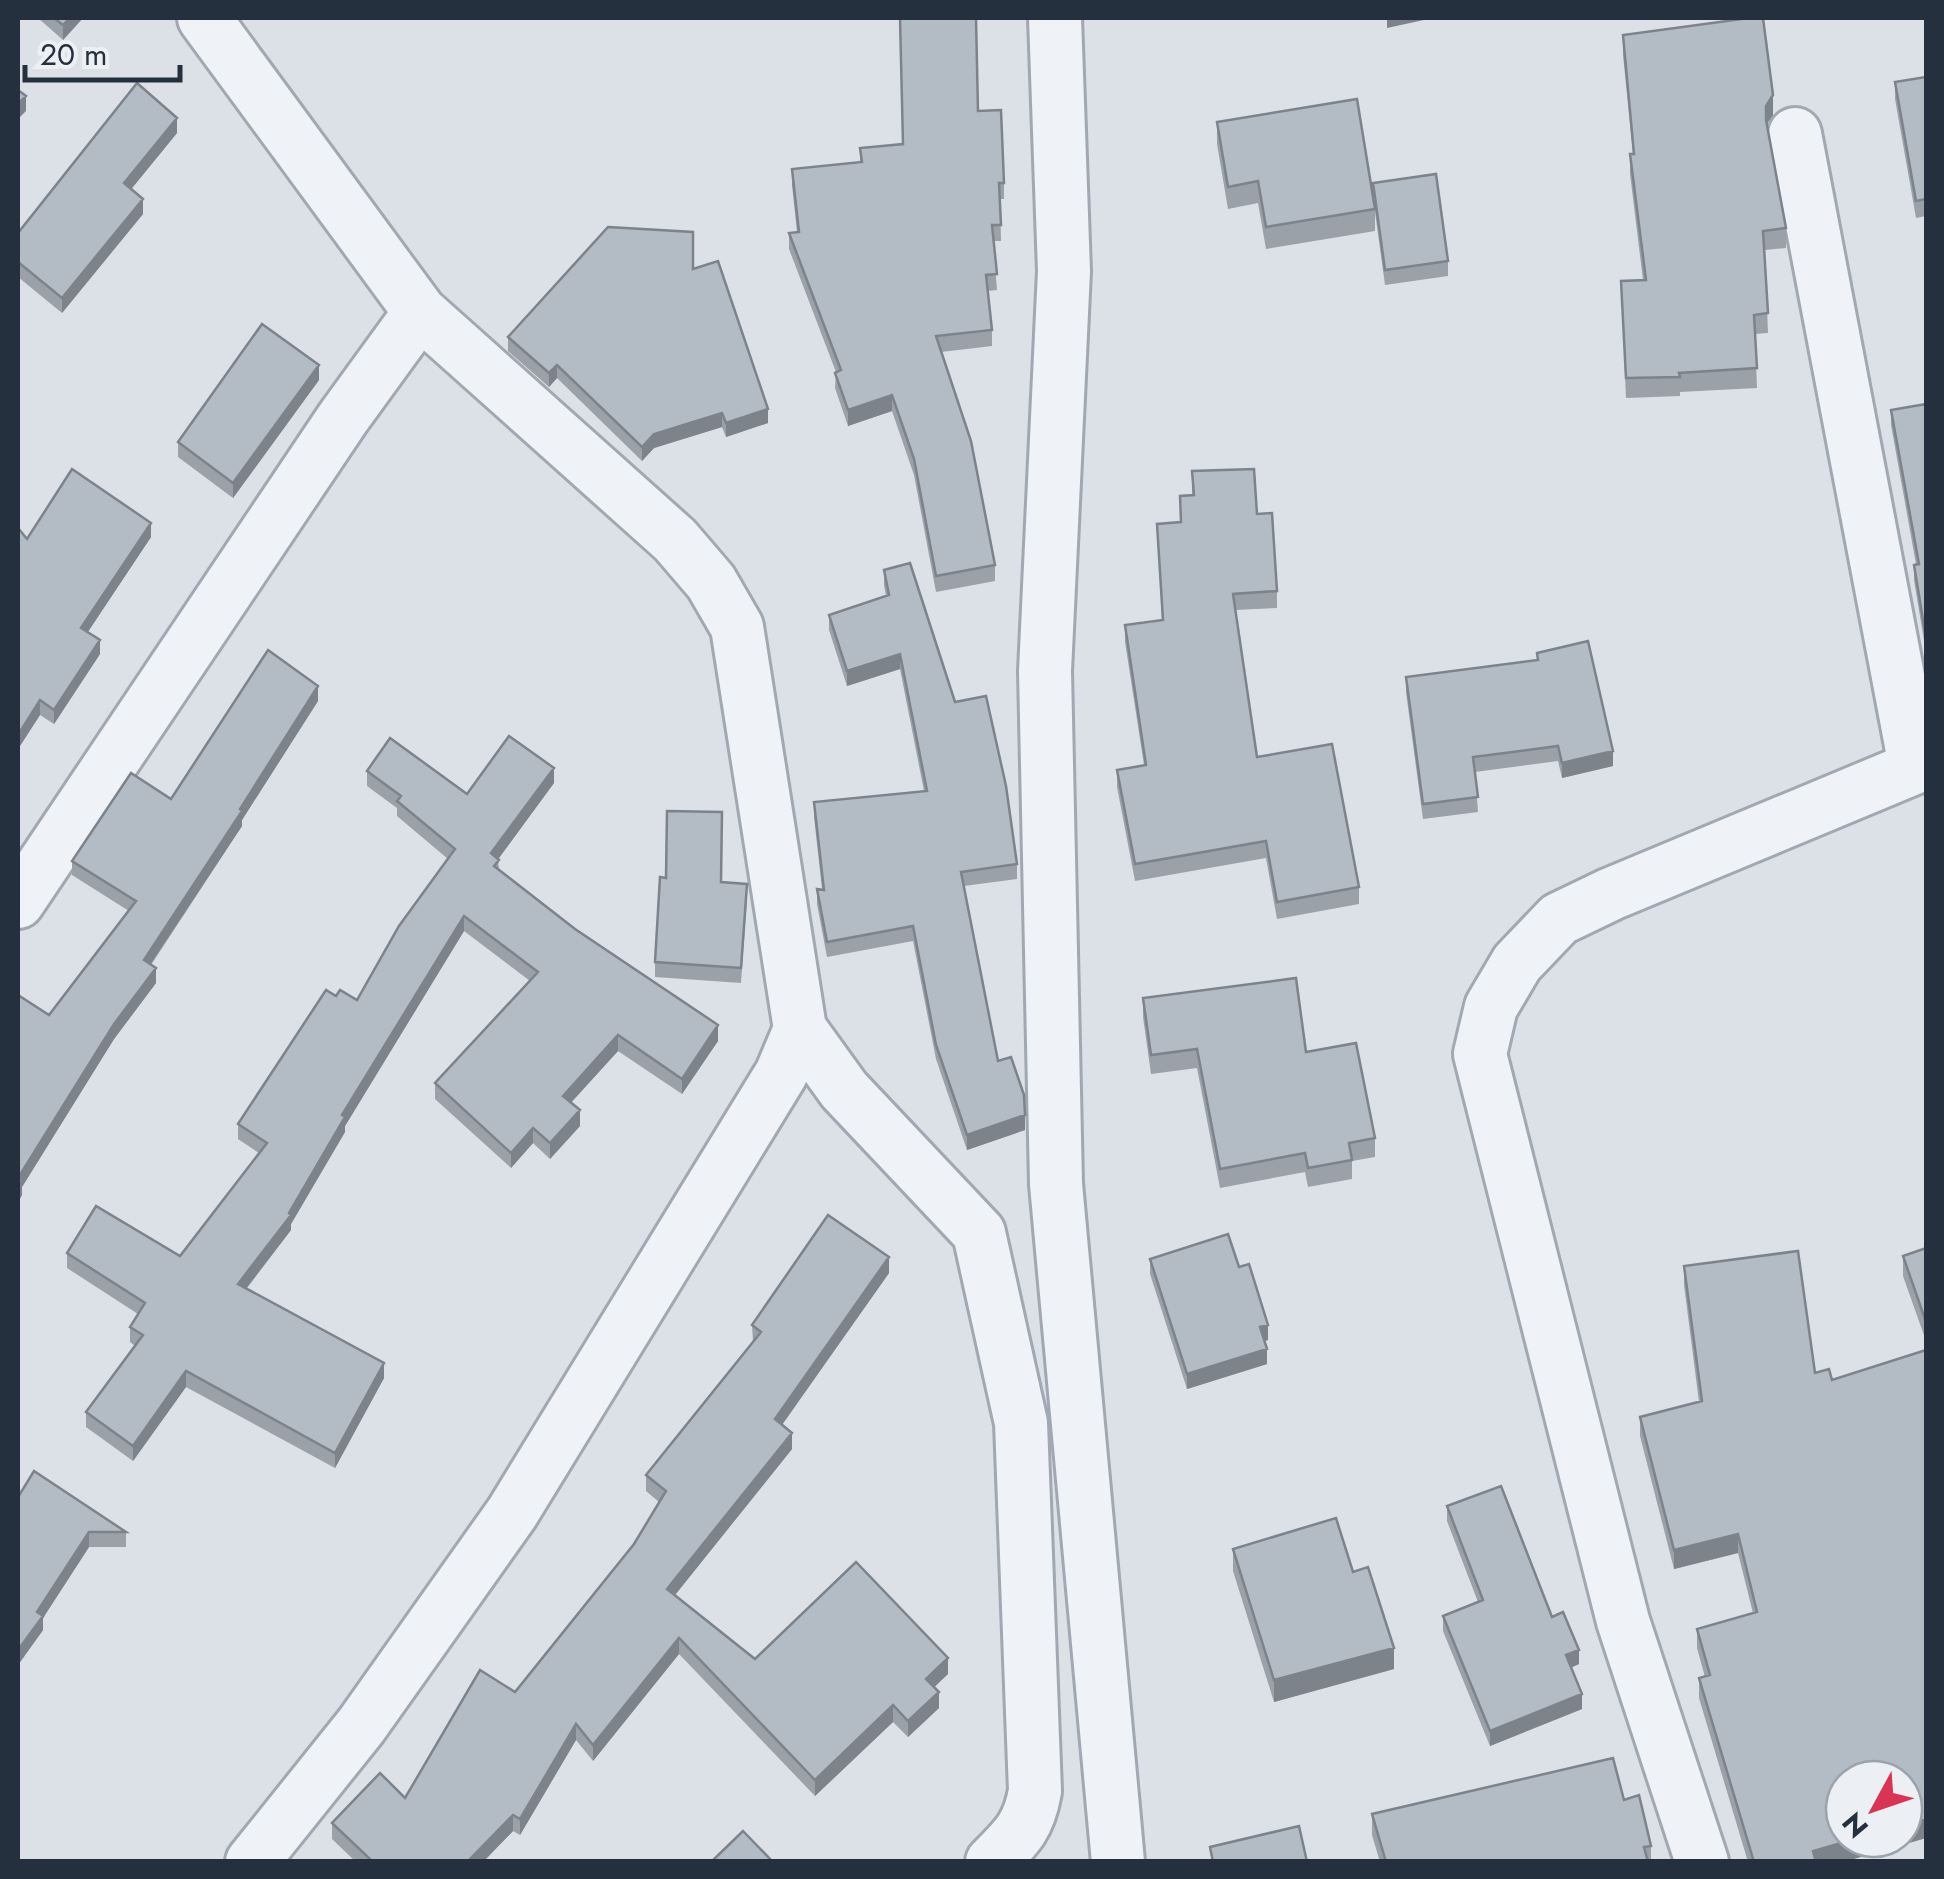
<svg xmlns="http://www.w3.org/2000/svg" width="1944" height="1879" font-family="Jost,sans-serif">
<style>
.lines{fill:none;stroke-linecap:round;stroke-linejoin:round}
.minor-casing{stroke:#a1a8b2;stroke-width:58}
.minor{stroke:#eff2f6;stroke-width:52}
.wall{fill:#9aa1a9}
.shaded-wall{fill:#7d838a}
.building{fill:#b3bbc5;stroke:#7d838a;stroke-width:2.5}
</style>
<rect width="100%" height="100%" fill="#dce1e8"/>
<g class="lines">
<defs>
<path id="minor" d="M1055,18L1064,271L1045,671L1056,1184L1118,1862
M1795,134L1915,766
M420,312L675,540L711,582L737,627L800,1029L844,1090L979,1233L1021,1423L1035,1791C1029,1826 1017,1837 992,1862
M18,902L343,418L420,312L204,18
M252,1862L361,1726L512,1513L781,1074L800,1029
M1702,1862L1623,1621L1480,1054L1491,1007L1517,963L1559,919L1611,894L1926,763"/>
</defs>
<!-- minor casing -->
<use href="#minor" class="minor-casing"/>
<!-- minor -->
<use href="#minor" class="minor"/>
</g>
<!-- wall -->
<path class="wall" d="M38,18H83L63,40Z
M1623,35L1773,115L1766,125L1786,228V248L1765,250L1768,333L1755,334L1757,388L1680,392V396L1626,398L1621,281L1643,280L1630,174V154H1633L1623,55Z
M1926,77V216L1916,218L1895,99V82Z
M978,111L1004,183V199H1000L1001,241H993L997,290L987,291L992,330V346L941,352L995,565V581L936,592L914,475L892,411L848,426L835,388L836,372L789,249V233L797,232L792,185V169L860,162V148L903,144Z
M1217,122L1373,196V183L1448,261V276L1385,285L1375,212V231L1266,249L1258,203L1228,209L1217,144Z
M177,133L131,189L143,214L62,313L18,277V233Z
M693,269L768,423L726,437L722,427L654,448L642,461L557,378L549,387L508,351V337Z
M319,380L233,498L178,457V442Z
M1926,404V653L1914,580V565L1916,564L1891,425V410Z
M1192,471L1257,514L1277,591V608L1235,610L1257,757L1359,887V904L1277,919L1266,858L1135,881L1117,787V770L1144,765L1125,642V625L1162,620L1157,524L1180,522V496L1192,495Z
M18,528L27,539L151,537L88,632L100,654L54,724L40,715L18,749Z
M884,570L955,702L1017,864V879L964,886L998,1061L1025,1130L967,1150L936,1059L913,941L827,957L817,904V889H822L814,817V802L924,791L900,669L847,686L829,630V615L886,596L884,585Z
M1537,653L1613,766L1562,778L1558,761L1475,772L1478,812L1423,819L1406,692V677L1537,660Z
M318,701L242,820V826L151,965L156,983L114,1039L22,1187V1195L18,1202L49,1015L129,911L72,875V861L171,799Z
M367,771L467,794L554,783L498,859L499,870L718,1041L682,1094L618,1051L571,1103L580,1126L550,1159L533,1143L511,1168L435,1099V1083L530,981L464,931L345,1126V1132L291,1224V1230L247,1288L384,1378L335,1468L186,1387L133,1461L86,1427V1412L135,1346L130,1342V1327L138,1314L67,1268V1253L180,1256L259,1153L238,1139V1124L336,996L357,1000L448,859L397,816V808L367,786Z
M721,882L747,899L741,983L655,977V962Z
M1143,998L1306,1052L1375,1138V1157L1352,1161V1179L1308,1187L1305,1172L1220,1188L1197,1068L1151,1074L1143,1017Z
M1926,1248V1341L1903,1276V1256Z
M1150,1259L1239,1267L1268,1340L1264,1341L1267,1364L1187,1389L1150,1274Z
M1684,1266L1815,1373L1926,1838L1843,1862H1748L1699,1698V1678L1705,1677L1697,1648V1629L1753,1613L1738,1553L1674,1569L1640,1436V1417L1699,1402L1684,1285Z
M889,1273L782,1424L792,1449L675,1595L755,1659L948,1674L934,1687L939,1708L908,1737L893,1722L815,1796L679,1654L593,1761L576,1740L520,1835L513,1831L483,1862H356L332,1839V1823L405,1798L515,1692L634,1544L659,1502L646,1491V1475L753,1342L752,1325Z
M18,1497L126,1532V1547H89L43,1618V1630L18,1665Z
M1447,1506L1552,1617L1579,1664L1571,1667L1582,1709L1490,1746L1443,1631V1616L1478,1602L1447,1521Z
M1233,1549L1353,1572L1394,1669L1274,1702L1233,1571Z
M1624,1800L1651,1846V1862H1380L1372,1835V1814Z"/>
<!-- shaded-wall -->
<path class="shaded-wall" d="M70,18H83L63,40V25Z
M1387,18H1433L1387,28Z
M1773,95V115L1766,125V140V106Z
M26,96V111L18,119V104Z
M177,118V133L124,198V183Z
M143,199V214L62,313V298Z
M319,365V380L233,498V483Z
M557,365V378L549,387V373Z
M892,395V411L848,426V410Z
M768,409V423L726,437V423Z
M722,413V427L654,448L642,461V447L654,434Z
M151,523V537L81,642V628Z
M100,640V654L54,724V710Z
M900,654V669L847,686V671Z
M318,686V701L242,820V826L144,974V960Z
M40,700V715L18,749V735Z
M1613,751V766L1562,778V763Z
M554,768V783L491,869V853Z
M464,916V931L345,1126V1132L291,1224V1230L238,1299V1284Z
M156,968V983L114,1039L22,1187V1195L18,1202V1178L114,1024Z
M718,1025V1041L682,1094V1079Z
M618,1035V1051L563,1111V1096Z
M580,1110V1126L550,1159V1143Z
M1025,1115V1130L967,1150V1135Z
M533,1128V1143L511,1168V1153Z
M889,1257V1273L775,1435V1419Z
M1268,1325V1340L1260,1342V1327Z
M1267,1349V1364L1187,1389V1374Z
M384,1363V1378L335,1468V1453Z
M186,1371V1387L133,1461V1446Z
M792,1433V1449L667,1605V1589Z
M89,1532V1547L43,1618V1630L18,1665V1650L37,1612Z
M1738,1534V1553L1674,1569V1550Z
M679,1638V1654L593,1761V1745Z
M1394,1648V1669L1274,1702V1680Z
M1579,1650V1664L1566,1670V1655Z
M948,1658V1674L926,1695V1679Z
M939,1692V1708L908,1737V1721Z
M1582,1694V1709L1490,1746V1731Z
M893,1705V1722L815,1796V1780Z
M576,1724V1740L520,1835V1819Z
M513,1815V1831L483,1862H467Z
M1926,1819V1838L1843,1862H1813V1851L1855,1839H1904V1825Z"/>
<!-- building -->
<path class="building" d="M54,18H70L63,25Z
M900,18H976L978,111L1001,110L1004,183H999L1001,225H992L997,274L986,275L992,330L936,336L971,441L995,565L936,576L914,459L892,395L848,410L835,373L841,370L789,233L799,232L792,169L862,162L860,148L903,144Z
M1749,18H1763L1773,95L1766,106V120L1786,228L1763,231L1768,313L1754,315L1757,368L1679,373L1680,377L1626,378L1621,281L1646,280L1630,154H1634L1623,35Z
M1926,77V199L1916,201L1895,82Z
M137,83L177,118L124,183L143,199L62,298L18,262V233Z
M18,90L26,96L18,104Z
M1357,99L1375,209L1266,227L1258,181L1228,187L1217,122Z
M1436,174L1448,261L1385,270L1373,183Z
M608,227L693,232V269L718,261L768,409L726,423L722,413L654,434L642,447L557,365L549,373L508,337Z
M262,324L319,365L233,483L178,442Z
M1926,404V638L1914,565L1919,564L1891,410Z
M72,469L151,523L81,628L100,640L54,710L40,700L18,735V528L27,539Z
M1254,469L1257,514L1272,513L1277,591L1233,594L1257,757L1332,744L1359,887L1277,902L1266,841L1135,864L1117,770L1146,765L1125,625L1163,620L1157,524L1181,522L1180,496L1194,495L1192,471Z
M910,563L955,702L986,696L1006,786L1017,864L961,872L998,1061L1011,1057L1024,1095L1025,1115L967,1135L936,1045L913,926L827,942L817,889L824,890L814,802L927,791L900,654L847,671L829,615L889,595L884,570Z
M1588,641L1613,751L1562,763L1558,746L1473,757L1478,797L1423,804L1406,677L1538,660L1537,653Z
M268,650L318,686L240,809L242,811L144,960L156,968L114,1024L18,1178L22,1180L18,1188V995L49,1015L136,901L72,861L131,773L171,799Z
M509,736L554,768L491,853L499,860L494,866L575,929L718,1025L682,1079L618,1035L563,1096L580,1110L550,1143L533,1128L511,1153L435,1083L538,972L464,916L342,1115L345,1117L289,1213L291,1215L238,1284L384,1363L335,1453L186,1371L133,1446L86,1412L143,1335L130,1327L145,1303L67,1253L96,1206L180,1256L267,1143L238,1124L326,990L336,996L340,990L357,1000L399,926L455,849L397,801L401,796L367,771L390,738L467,794Z
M667,811L722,812L721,882L747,884L741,968L655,962L660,877L666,878Z
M1296,978L1306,1052L1356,1043L1375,1138L1349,1143L1352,1160L1308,1168L1305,1153L1220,1169L1197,1049L1151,1055L1143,998Z
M828,1215L889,1257L775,1419L792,1433L667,1589L755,1659L856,1562L948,1658L926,1679L939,1692L908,1721L893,1705L815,1780L679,1638L593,1745L576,1724L520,1819L513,1815L467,1862H373L332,1823L380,1773L405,1798L480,1670L515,1692L634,1544L666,1491L646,1475L761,1332L752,1325Z
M1228,1234L1239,1267L1249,1264L1268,1325L1260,1327L1267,1349L1187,1374L1150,1259Z
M1926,1248V1322L1903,1256Z
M1798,1251L1815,1373L1829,1369L1832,1380L1926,1350V1819L1904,1825V1779H1844V1839H1855L1813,1851L1816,1862H1754L1699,1678L1710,1675L1697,1629L1757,1612L1738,1534L1674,1550L1640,1417L1702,1401L1684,1266Z
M34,1471L126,1532H89L37,1612L43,1616L18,1650V1497Z
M1501,1486L1552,1617L1563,1612L1579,1650L1566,1655L1582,1694L1490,1731L1443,1616L1483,1600L1447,1506Z
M1336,1518L1353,1572L1368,1567L1394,1648L1274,1680L1233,1549Z
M1613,1758L1624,1800L1639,1795L1651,1846L1644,1847L1648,1862H1386L1372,1814Z
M1299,1826L1307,1862H1213L1210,1847Z
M743,1831L773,1862H711Z"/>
<!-- border -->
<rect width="1944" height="1879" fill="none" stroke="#25303f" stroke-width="40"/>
<!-- north arrow -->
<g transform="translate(1874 1809) rotate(230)"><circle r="48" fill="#ecf0f5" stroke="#9ca3ac" stroke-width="2.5"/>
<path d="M0-8L18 38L0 25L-18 38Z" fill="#da3455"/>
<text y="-15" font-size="28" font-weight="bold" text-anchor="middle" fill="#25303f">N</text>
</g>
<!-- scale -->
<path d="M25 65v15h155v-15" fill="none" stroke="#25303f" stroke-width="5"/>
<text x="40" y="65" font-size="30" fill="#25303f" stroke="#ecf0f5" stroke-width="8" paint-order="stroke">20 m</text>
</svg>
